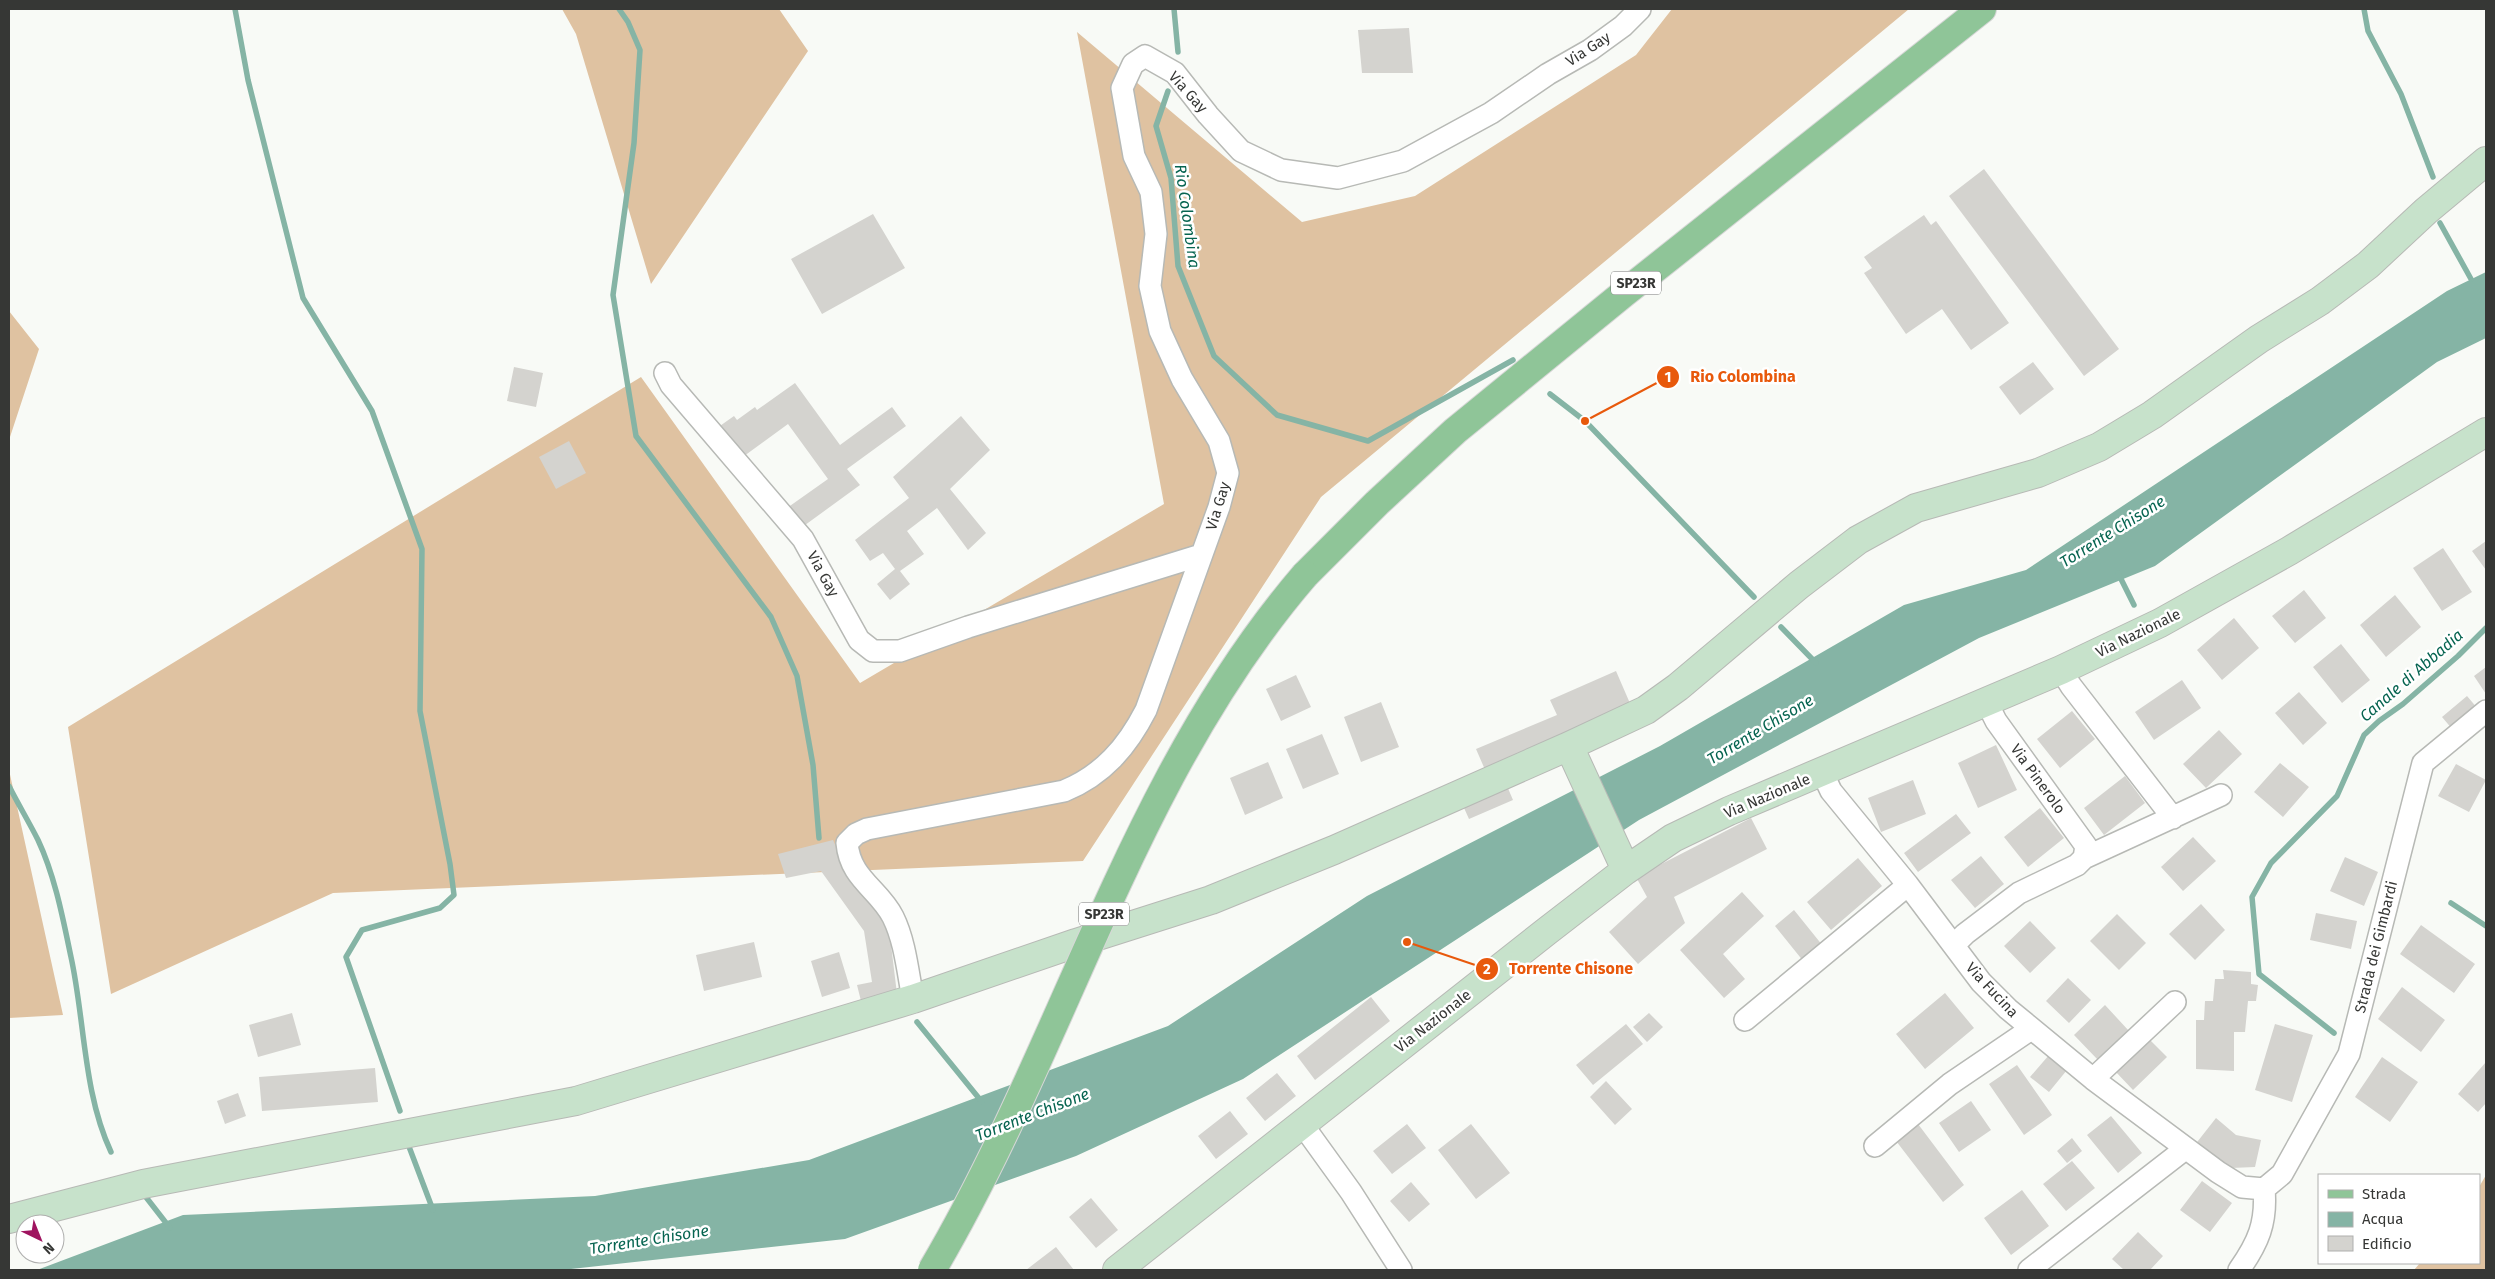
<svg xmlns="http://www.w3.org/2000/svg" width="2495" height="1279" font-family="'Fira Sans',sans-serif">
<style>
.forest{fill:#dfc2a1}
.water{fill:#85b4a5}
.lines{fill:none;stroke-linecap:round;stroke-linejoin:round}
.stream{stroke:#85b4a5;stroke-width:5.5}
.building{fill:#d4d3cf}
.street-casing{stroke:#b7b9b5;stroke-width:24}
.secondary-casing{stroke:#b7b9b5;stroke-width:30}
.primary-casing{stroke:#d7d7d7;stroke-width:30}
.street{stroke:#fff;stroke-width:21}
.secondary{stroke:#c7e2cb;stroke-width:28}
.primary{stroke:#8fc598;stroke-width:28}
.primary-bridge-casing{stroke:#d7d7d7;stroke-width:30;stroke-linecap:butt}
.primary-bridge{stroke:#8fc598;stroke-width:28}
.labels{text-anchor:middle;stroke-width:5;stroke-linejoin:round;paint-order:stroke}
.shield{fill:#fff;stroke:#727372;stroke-width:1}
.shield-label{font-size:14px;font-weight:bold;fill:#363735}
.street-label{font-size:15px;fill:#363735;stroke:#fff}
.water-label{font-size:16px;font-style:italic;fill:#066450;stroke:#fff}
.leader{fill:none;stroke:#e8590c;stroke-width:2}
.callout-dot{fill:#e8590c;stroke:#fff;stroke-width:2}
.mark-label{font-size:15px;text-anchor:middle;font-weight:bold;fill:#fff}
.callout-label{font-size:16px;text-anchor:middle;font-weight:bold;fill:#e8590c;stroke:#fff;stroke-width:5;stroke-linejoin:round;paint-order:stroke}
</style>
<rect width="100%" height="100%" fill="#f8faf6"/>
<!-- forest -->
<path class="forest" d="M562,9H779L808,51L651,284L576,34Z
M1672,9H1909L1321,497L1083,861L333,893L111,994L68,727L641,377L860,683L1164,504L1077,32L1302,222L1415,196L1636,55Z
M9,311L39,349L9,440Z
M9,770L63,1015L9,1018Z
M2486,1175V1270H2414L2420,1263H2479V1187Z"/>
<!-- water -->
<path class="water" d="M2486,272V338L2437,362L2155,566L1979,638L1639,820L1243,1079L1076,1156L845,1239L562,1270H37L183,1215L595,1196L809,1160L1168,1026L1367,896L1660,746L1904,605L2026,570L2447,291Z"/>
<g class="lines">
<!-- stream -->
<path class="stream" d="M235,9L248,80L303,298L372,411L422,549L420,711L450,864L454,895L440,908L362,930L346,957L400,1111
M619,9L628,22L640,50L634,143L613,295L636,436L771,617L797,676L813,765L819,838
M1174,9L1178,52
M2364,9L2368,31L2401,94L2433,177
M1168,91L1156,126L1171,178L1178,266L1214,356L1277,415L1368,441L1513,360
M2440,223L2471,279
M1550,394L1585,421L1754,597
M2118,573L2134,605
M1781,627L1816,663
M9,786C18,804 29,822 38,840C55,876 63,919 71,957C85,1021 83,1092 111,1152
M2451,903L2486,926
M917,1022L982,1102
M2334,1033L2259,974L2252,897L2271,863L2337,796L2364,735L2379,721L2403,704L2458,656L2486,628
M408,1144L433,1210
M142,1192L170,1228"/>
</g>
<!-- building -->
<path class="building" d="M1409,28L1413,73H1362L1358,30Z
M1984,169L2119,349L2084,376L1949,196Z
M873,214L905,268L822,314L791,259Z
M1924,215L1931,225L1936,221L2009,323L1971,350L1942,309L1906,334L1864,273L1872,268L1864,257Z
M2033,362L2054,389L2020,415L1999,387Z
M514,367L543,373L536,407L507,401Z
M795,383L840,445L892,407L906,426L847,469L860,485L801,528L787,508L828,479L788,424L740,459L717,428L734,416L737,420L755,407L757,410Z
M961,416L990,450L950,489L986,533L968,550L937,508L907,531L924,554L900,571L910,584L890,600L877,584L895,569L883,553L870,561L855,540L909,498L893,477Z
M569,441L586,473L556,489L539,457Z
M2486,541V570L2472,551Z
M2443,548L2472,592L2442,611L2413,568Z
M2304,590L2326,618L2295,643L2272,616Z
M2395,595L2421,627L2386,657L2360,625Z
M2234,618L2259,648L2222,680L2197,650Z
M2341,644L2370,680L2342,703L2313,667Z
M2486,667V694L2474,676Z
M1616,671L1632,708L1486,772L1476,749L1557,715L1550,700Z
M1296,675L1311,707L1281,721L1266,689Z
M2182,680L2201,708L2154,740L2135,712Z
M2299,692L2327,723L2303,745L2275,713Z
M2467,696L2478,709L2453,730L2442,717Z
M1381,702L1399,747L1361,762L1344,717Z
M2072,711L2095,739L2060,768L2037,739Z
M2219,730L2242,754L2206,788L2183,764Z
M1322,734L1339,774L1303,789L1286,749Z
M1996,745L2017,790L1978,808L1958,763Z
M1268,762L1283,798L1245,815L1230,778Z
M2280,763L2309,787L2283,817L2254,792Z
M2456,764L2486,780L2469,812L2438,796Z
M2125,776L2145,803L2104,835L2084,808Z
M1504,779L1513,800L1469,819L1460,799Z
M1913,780L1926,814L1881,832L1868,798Z
M2040,808L2064,838L2028,867L2004,837Z
M1956,814L1971,833L1918,872L1904,853Z
M1751,818L1767,849L1674,897L1685,923L1638,964L1609,932L1647,897L1636,877Z
M2193,837L2216,861L2183,891L2161,867Z
M833,840L847,872L888,920L897,994L862,1005L857,985L872,982L864,931L821,871L786,878L778,854Z
M1981,856L2004,884L1975,908L1951,880Z
M2345,857L2378,872L2364,906L2330,891Z
M1858,858L1882,886L1831,930L1807,902Z
M1742,892L1764,916L1723,954L1745,979L1724,998L1680,950Z
M2201,904L2225,930L2195,960L2169,934Z
M1794,910L1823,946L1804,962L1775,926Z
M2316,913L2357,921L2351,949L2310,940Z
M2117,914L2146,943L2119,970L2090,941Z
M2030,921L2056,948L2030,973L2004,946Z
M2421,925L2475,964L2454,993L2400,954Z
M754,942L762,977L704,991L696,955Z
M839,952L850,988L822,997L811,961Z
M2223,970L2251,972V984L2258,985L2256,1001H2248L2245,1032H2234V1071L2196,1069V1020H2204L2205,1001H2213L2215,979H2224Z
M2068,978L2091,1000L2069,1023L2046,1001Z
M2402,987L2445,1020L2421,1052L2378,1019Z
M1945,993L1974,1028L1925,1069L1896,1034Z
M1371,997L1390,1021L1315,1080L1297,1056Z
M2105,1005L2129,1031L2098,1060L2074,1035Z
M292,1013L301,1045L258,1057L249,1025Z
M1649,1013L1663,1027L1647,1042L1633,1027Z
M1626,1024L1643,1044L1593,1085L1576,1065Z
M2275,1024L2313,1035L2292,1102L2255,1090Z
M2148,1038L2167,1057L2133,1090L2115,1071Z
M2049,1055L2067,1070L2049,1092L2030,1077Z
M2382,1057L2418,1082L2390,1122L2355,1097Z
M2486,1062V1103L2478,1112L2458,1094Z
M2017,1065L2052,1115L2024,1135L1989,1084Z
M375,1068L378,1102L262,1111L259,1077Z
M1277,1073L1296,1096L1265,1121L1246,1098Z
M1606,1081L1632,1109L1615,1125L1590,1097Z
M238,1093L246,1116L225,1124L217,1101Z
M1971,1101L1991,1130L1959,1152L1939,1123Z
M1230,1111L1248,1134L1216,1159L1198,1136Z
M2111,1116L2142,1153L2118,1173L2087,1135Z
M2216,1118L2236,1135L2261,1140L2255,1167L2231,1168L2194,1146Z
M1915,1120L1964,1185L1943,1202L1893,1137Z
M1407,1124L1426,1148L1392,1174L1373,1151Z
M1471,1124L1510,1173L1476,1199L1438,1150Z
M2072,1138L2082,1151L2067,1163L2057,1151Z
M2072,1161L2095,1188L2066,1211L2043,1184Z
M2202,1181L2232,1203L2210,1232L2180,1210Z
M1411,1182L1430,1204L1409,1222L1390,1201Z
M2022,1190L2049,1226L2011,1255L1984,1218Z
M1091,1198L1118,1230L1096,1248L1069,1217Z
M2138,1232L2163,1256L2150,1270H2124L2112,1259Z
M1056,1247L1074,1270H1026Z"/>
<g class="lines">
<defs>
<path id="street" d="M665,373L671,385L803,539L859,640L873,651H900L968,627L1201,555
M2061,670L2071,686L2173,818
M1986,701L1996,721L2086,846L2084,858
M1822,772L1831,791L1908,885L1981,982L2008,1009L2093,1079L2218,1172L2242,1187L2264,1189
M1956,948L1958,941L1965,934L2019,893L2077,865L2084,858L2221,795
M913,999C908,973 905,941 893,917C879,889 850,879 847,843L856,834L867,829L1064,791C1103,775 1127,747 1146,710L1219,507L1228,473L1219,441L1182,379L1160,331L1150,286L1156,234L1151,192L1134,156L1122,88L1133,64L1145,56L1175,73L1208,115L1241,151L1281,170L1338,178L1403,161L1491,113L1548,74L1590,50L1623,26L1640,9
M1745,1020L1908,885
M2093,1079L2175,1002
M1302,1124L1351,1192L1401,1270
M1875,1146L1950,1084L2031,1029
M2264,1189L2282,1174L2349,1054L2423,763L2486,711
M2029,1270L2185,1149
M2239,1270C2258,1243 2267,1223 2264,1189"/>
<path id="secondary" d="M1569,746L1626,870
M9,1219L143,1184L576,1101L913,999L1076,943L1211,900L1334,850L1569,746L1646,710L1678,687L1799,585L1858,540L1916,508L2038,473L2099,447L2152,415L2259,339L2320,301L2368,265L2426,211L2486,161
M1117,1270L1547,931L1626,870L1673,838L1729,811L2061,670L2160,623L2289,551L2486,432"/>
<path id="primary" d="M1305,575L1377,503L1455,431L1623,294L1982,9"/>
</defs>
<!-- street casing -->
<use href="#street" class="street-casing"/>
<!-- secondary casing -->
<use href="#secondary" class="secondary-casing"/>
<!-- primary casing -->
<use href="#primary" class="primary-casing"/>
<!-- street -->
<use href="#street" class="street"/>
<!-- secondary -->
<use href="#secondary" class="secondary"/>
<!-- primary -->
<use href="#primary" class="primary"/>
<defs>
<path id="primary-bridge" d="M932,1270C1066,1043 1131,777 1305,575"/>
</defs>
<!-- primary-bridge casing -->
<use href="#primary-bridge" class="primary-bridge-casing"/>
<!-- primary-bridge -->
<use href="#primary-bridge" class="primary-bridge"/>
</g>
<g class="labels">
<!-- shield labels -->
<g class="shield">
<rect x="1611" y="271.5" width="50" height="23" rx="4"/>
<rect x="1079" y="902.5" width="50" height="23" rx="4"/>
</g>
<g class="shield-label">
<text x="1636" y="288">SP23R</text>
<text x="1104" y="919">SP23R</text>
</g>
<!-- street labels -->
<g class="street-label">
<text transform="translate(1588 49) rotate(-33)" y="5">Via Gay</text>
<text transform="translate(1188 92) rotate(48)" y="5">Via Gay</text>
<text transform="translate(1218 506) rotate(-73)" y="5">Via Gay</text>
<text transform="translate(823 574) rotate(61)" y="5">Via Gay</text>
<text transform="translate(2138 633) rotate(-26)" y="5">Via Nazionale</text>
<text transform="translate(2038 779) rotate(54)" y="5">Via Pinerolo</text>
<text transform="translate(1767 796) rotate(-23)" y="5">Via Nazionale</text>
<text transform="translate(2376 947) rotate(-76)" y="5">Strada dei Gimbardi</text>
<text transform="translate(1992 990) rotate(47)" y="5">Via Fucina</text>
<text transform="translate(1433 1021) rotate(-38)" y="5">Via Nazionale</text>
</g>
<!-- water labels -->
<g class="water-label">
<text transform="translate(1188 216) rotate(82)" y="6">Rio Colombina</text>
<text transform="translate(2112 531) rotate(-32)" y="6">Torrente Chisone</text>
<text transform="translate(2411 675) rotate(-41)" y="6">Canale di Abbadia</text>
<text transform="translate(1760 729) rotate(-31)" y="6">Torrente Chisone</text>
<text transform="translate(1032 1114) rotate(-21)" y="6">Torrente Chisone</text>
<text transform="translate(649 1239) rotate(-9)" y="6">Torrente Chisone</text>
</g>
</g>
<!-- callouts -->
<path class="leader" d="M1585 421L1668 377M1407 942L1487 969"/>
<g class="callout-dot">
<circle cx="1585" cy="421" r="5"/>
<circle cx="1407" cy="942" r="5"/>
<circle cx="1668" cy="377" r="12"/>
<circle cx="1487" cy="969" r="12"/>
</g>
<g class="mark-label">
<text x="1668" y="382">1</text>
<text x="1487" y="974">2</text>
</g>
<g class="callout-label">
<text x="1743" y="382">Rio Colombina</text>
<text x="1571" y="974">Torrente Chisone</text>
</g>
<!-- border -->
<rect width="2495" height="1279" fill="none" stroke="#363735" stroke-width="20"/>
<!-- legend -->
<rect x="2318" y="1174" width="162" height="90" fill="#ffffff" stroke="#afafae"/>
<rect x="2328" y="1190" width="25" height="8" fill="#8fc598" stroke="#afafae"/>
<text x="2362" y="1199" font-size="15" fill="#363735">Strada</text>
<rect x="2328" y="1212" width="25" height="15" fill="#85b4a5" stroke="#afafae"/>
<text x="2362" y="1224" font-size="15" fill="#363735">Acqua</text>
<rect x="2328" y="1236" width="25" height="15" fill="#d4d3cf" stroke="#afafae"/>
<text x="2362" y="1249" font-size="15" fill="#363735">Edificio</text>
<!-- north arrow -->
<g transform="translate(40 1239) rotate(137)"><circle r="24" fill="#ffffff" stroke="#afafae"/>
<path d="M0-4L9 19L0 12L-9 19Z" fill="#9f145f"/>
<text y="-8" font-size="14" font-weight="bold" text-anchor="middle" fill="#363735">N</text>
</g>
</svg>
